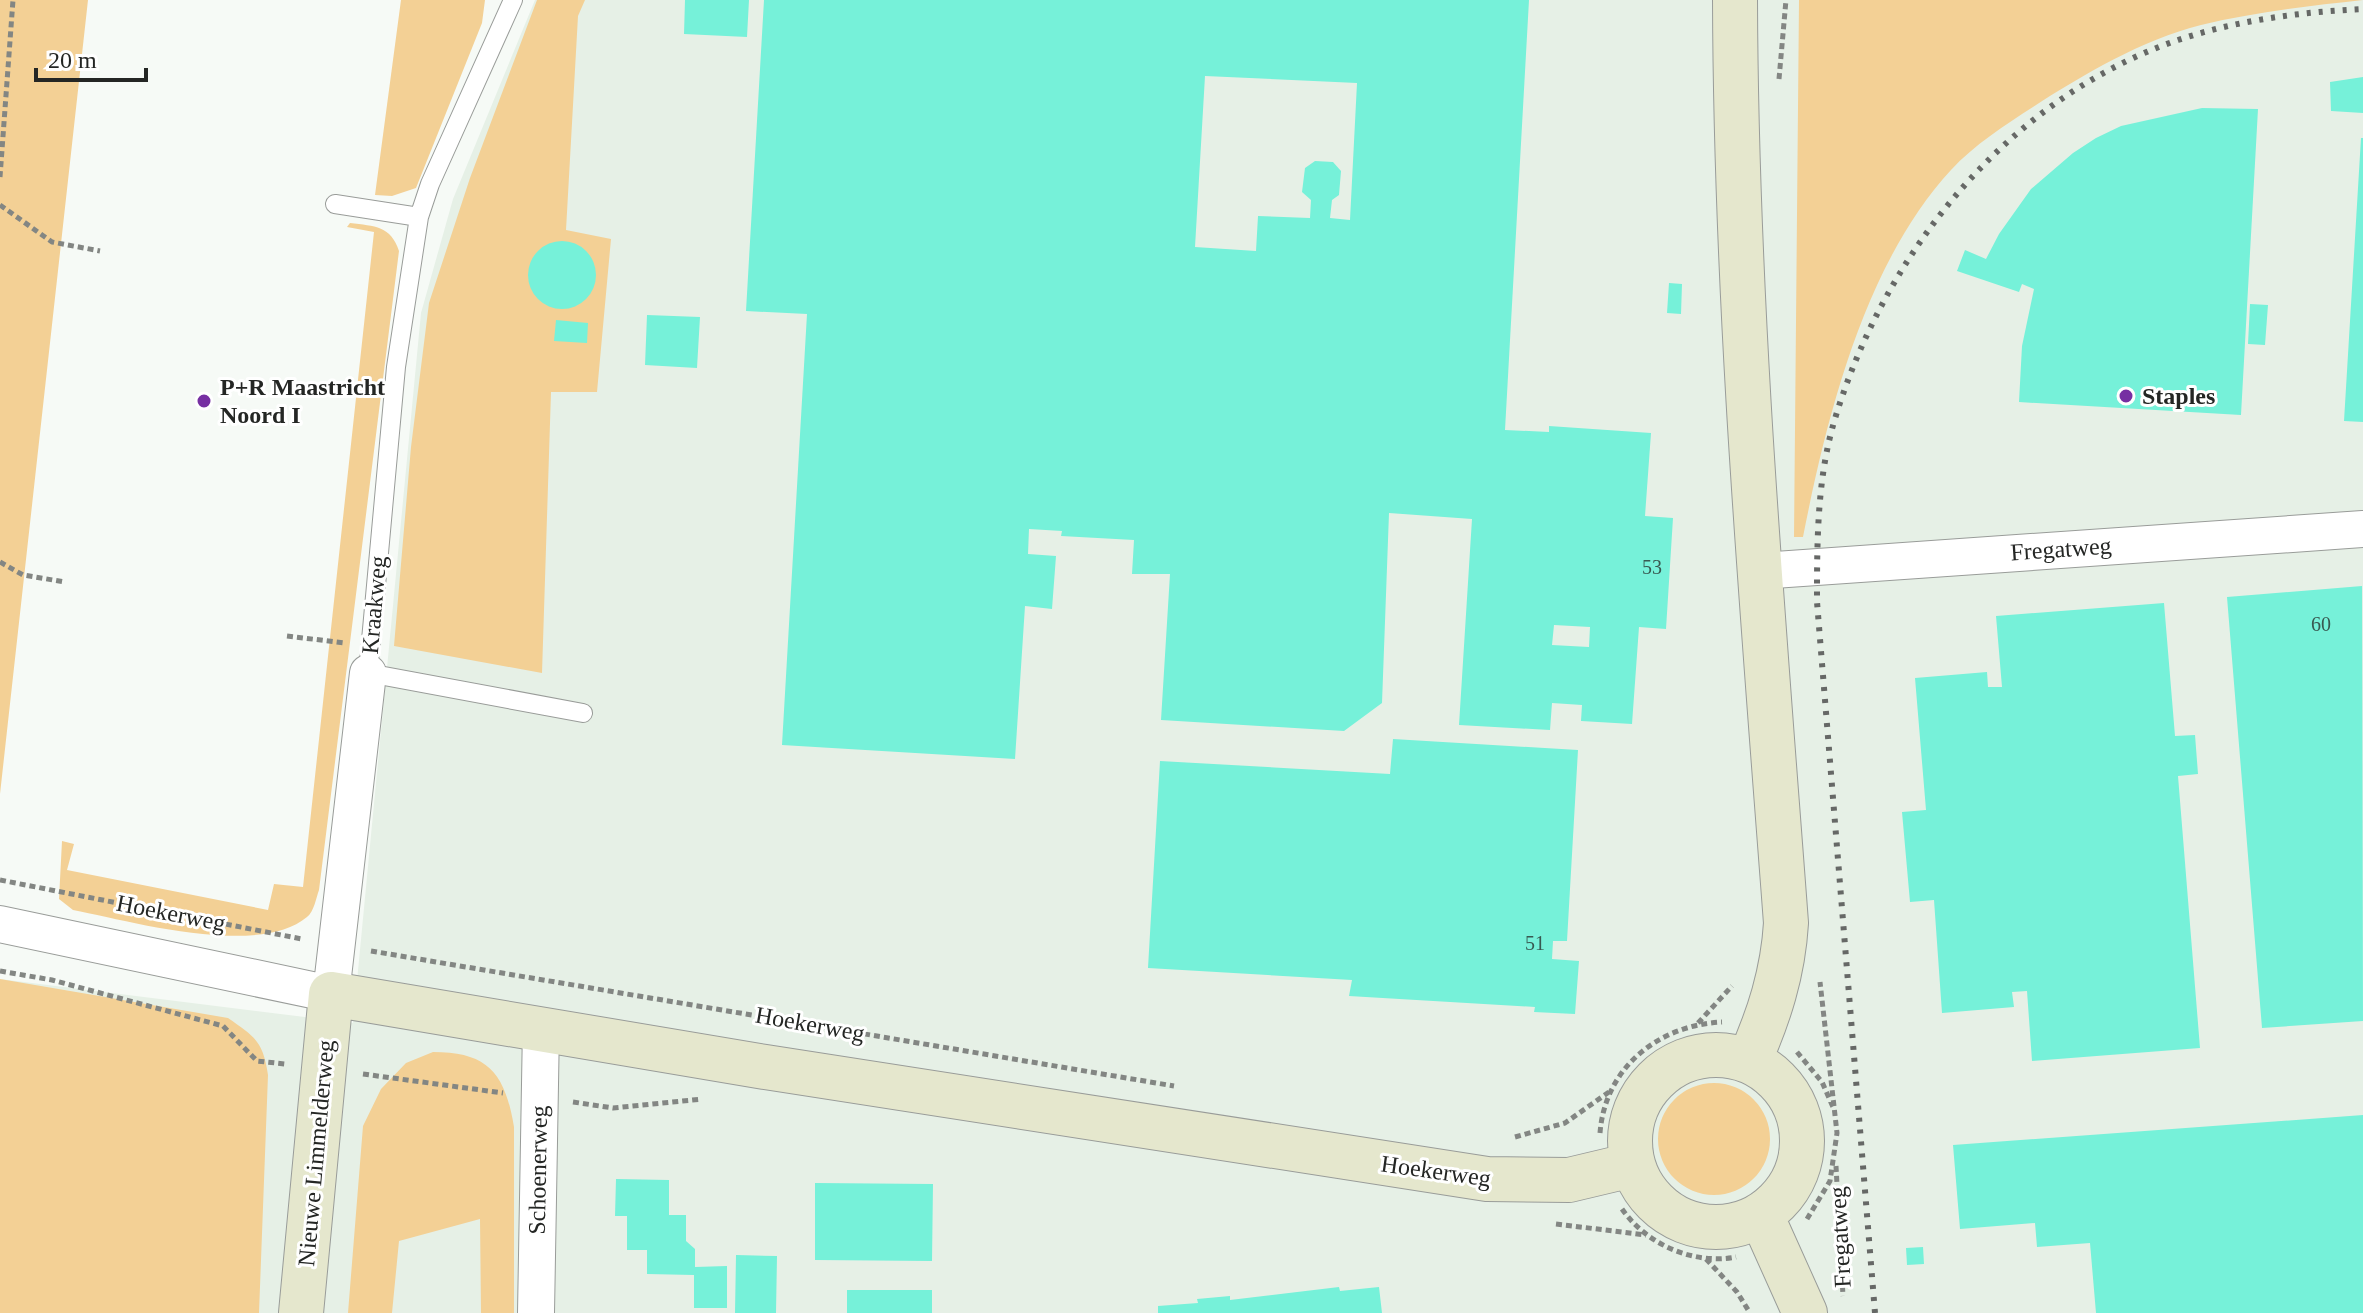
<svg xmlns="http://www.w3.org/2000/svg" width="2363" height="1313" font-family="Georgia,serif">
<style>
.built{fill:#e6f0e6}
.green{fill:#f3d095}
.building{fill:#76f1d9;fill-rule:evenodd}
.lines{fill:none;stroke-linecap:round;stroke-linejoin:round}
.lane-casing{stroke:#999c99;stroke-width:20}
.street-casing{stroke:#999c99;stroke-width:38}
.secondary-casing{stroke:#999c99;stroke-width:46}
.path{stroke:#838683;stroke-width:5;stroke-dasharray:6 4;stroke-linecap:butt}
.lane{stroke:#fff;stroke-width:18}
.street{stroke:#fff;stroke-width:36}
.secondary{stroke:#e5e7cd;stroke-width:44}
.rail{stroke:#666866;stroke-width:6;stroke-dasharray:4 8;stroke-linecap:butt}
.poi-dot{fill:#762fa2;stroke:#fff;stroke-width:3}
.labels{text-anchor:middle;stroke-width:6;stroke-linejoin:round;paint-order:stroke}
.number-label{font-size:20px;fill:#385951}
.poi-label{font-size:24px;font-weight:bold;fill:#242624;stroke:#fff;text-anchor:start}
.street-label{font-size:24px;fill:#242624;stroke:#fff}
</style>
<rect width="100%" height="100%" fill="#f6faf6"/>
<!-- built -->
<path class="built" d="M535,0H2363V1313H0V979L353,1023L421,313L453,199Z"/>
<!-- green -->
<path class="green" d="M0,0H88L0,794Z
M401,0H485L482,23L416,188L392,196L375,195Z
M537,0H585L578,16L566,230L611,239L597,392H551L542,673L394,646L411,447L429,303L470,178Z
M1799,0H2363C2309,6 2255,12 2201,25C2142,40 2084,74 2033,107C2005,125 1974,145 1951,170C1865,263 1827,415 1803,537H1794Z
M350,223C375,226 391,226 399,251L319,890C316,898 314,912 307,917C258,958 130,921 73,910L59,899L62,841L74,844L67,870L268,910L274,884L303,887L374,232L347,227Z
M0,979L228,1018C255,1037 263,1041 268,1075L259,1313H0Z
M433,1052C488,1052 505,1073 514,1127V1313H481L480,1219L399,1241L392,1313H348L363,1126L381,1089L406,1063Z
M1658 1139a56 56 0 1 1 112 0a56 56 0 1 1-112 0Z"/>
<!-- building -->
<path class="building" d="M685,0H749L747,37L684,34Z
M764,0H1529L1505,430L1549,432V426L1651,433L1645,516L1673,518L1666,629L1639,627L1632,724L1581,721L1582,705L1552,703L1550,730L1459,725L1472,519L1389,513L1382,703L1344,731L1161,720L1170,574H1132L1134,540L1061,536L1062,531L1029,529L1028,554L1056,556L1052,609L1025,606L1015,759L782,745L807,314L746,311ZM1205,76L1357,83L1350,220L1330,218L1332,200L1339,195L1341,171L1333,162L1315,161L1305,168L1302,192L1311,200L1310,218L1258,216L1256,251L1195,247ZM1554,625L1590,627L1589,647L1552,645Z
M2363,77V113L2331,111L2330,82Z
M2202,108L2258,109L2241,415L2019,402L2022,346L2034,289L2022,284L2019,292L1957,271L1965,250L1986,259L1999,234L2031,189L2073,153L2096,138L2121,126Z
M2361,138H2363V422L2344,421Z
M528 275a34 34 0 1 1 68 0a34 34 0 1 1-68 0Z
M1669,283L1682,284L1681,314L1667,313Z
M2250,304L2268,305L2265,345L2248,344Z
M647,315L700,317L697,368L645,365Z
M556,320L588,323L587,343L554,341Z
M2362,586L2363,1021L2262,1028L2227,597Z
M2164,603L2175,736L2195,735L2198,774L2178,776L2200,1048L2032,1061L2027,991L2012,992L2014,1007L1942,1013L1934,900L1910,902L1902,812L1926,810L1915,678L1987,672L1988,687H2002L1996,616Z
M1393,739L1578,750L1567,941H1553L1552,959L1579,961L1575,1014L1534,1012L1535,1007L1349,996L1352,980L1148,968L1160,761L1390,774Z
M2363,1115V1313H2096L2090,1243L2037,1247L2035,1223L1960,1229L1953,1145Z
M616,1179L669,1180V1215H686V1241L695,1249V1267L727,1266V1308H694V1275L647,1274V1250H627V1216H615Z
M815,1183L933,1184L932,1261L815,1260Z
M1923,1247L1924,1264L1907,1265L1906,1248Z
M736,1255L777,1256L776,1313H735Z
M1339,1287L1340,1291L1379,1287L1382,1313H1158V1306L1198,1303L1197,1299L1230,1296V1300Z
M847,1290H932V1313H847Z"/>
<g class="lines">
<defs>
<path id="lane" d="M513,0L430,184L419,217L396,367L368,673L583,713
M335,204L419,217"/>
<path id="street" d="M1760,571L2363,529
M0,924L331,994L368,673
M536,1313L541,1027"/>
<path id="secondary" d="M1735,0C1736,309 1763,616 1786,923C1783,973 1769,1016 1749,1061
M1630 1141a86 86 0 1 1 172 0a86 86 0 1 1-172 0Z
M1761,1215L1805,1313
M301,1313L331,994L765,1067L1487,1179L1569,1180L1632,1165"/>
</defs>
<!-- lane casing -->
<use href="#lane" class="lane-casing"/>
<!-- street casing -->
<use href="#street" class="street-casing"/>
<!-- secondary casing -->
<use href="#secondary" class="secondary-casing"/>
<!-- path -->
<path class="path" d="M1779,79L1786,0
M0,177L13,0
M0,205L52,242L100,251
M0,562L23,575L65,582
M287,636L345,643
M0,880L302,939
M371,951L1174,1086
M0,971L52,980L223,1026L257,1061L285,1064
M1698,1023L1732,986
M1797,1052L1822,1082L1833,1107
M363,1074L503,1093
M573,1102L613,1108L702,1099
M1600,1133C1605,1067 1659,1025 1722,1022
M1515,1137L1565,1123L1609,1092
M1836,1166L1843,1296
M1622,1209C1647,1245 1694,1265 1736,1257
M1807,1219L1830,1181L1837,1133L1820,982
M1556,1224L1646,1235
M1706,1259L1737,1292L1750,1313"/>
<!-- lane -->
<use href="#lane" class="lane"/>
<!-- street -->
<use href="#street" class="street"/>
<!-- secondary -->
<use href="#secondary" class="secondary"/>
<!-- rail -->
<path class="rail" d="M1875,1313L1817,602C1817,542 1817,480 1834,422C1884,253 2008,98 2178,40C2238,20 2301,12 2363,9"/>
</g>
<!-- markers -->
<g class="poi-dot">
<circle cx="2126" cy="396" r="8"/>
<circle cx="204" cy="401" r="8"/>
</g>
<g class="labels">
<!-- number labels -->
<g class="number-label">
<text x="1652" y="574">53</text>
<text x="2321" y="631">60</text>
<text x="1535" y="950">51</text>
</g>
<!-- poi labels -->
<g class="poi-label">
<text x="220" y="395">P+R Maastricht<tspan x="220" dy="28">Noord I</tspan></text>
<text x="2142" y="404">Staples</text>
</g>
<!-- street labels -->
<g class="street-label">
<text transform="translate(2061 549) rotate(-4)" y="8">Fregatweg</text>
<text transform="translate(374 605) rotate(-85)" y="8">Kraakweg</text>
<text transform="translate(171 913) rotate(11)" y="8">Hoekerweg</text>
<text transform="translate(810 1024) rotate(10)" y="8">Hoekerweg</text>
<text transform="translate(316 1153) rotate(-85)" y="8">Nieuwe Limmelderweg</text>
<text transform="translate(538 1170) rotate(-89)" y="8">Schoenerweg</text>
<text transform="translate(1436 1171) rotate(8)" y="8">Hoekerweg</text>
<text transform="translate(1840 1237) rotate(-93)" y="8">Fregatweg</text>
</g>
</g>
<!-- scale -->
<path d="M36 68v12h110v-12" fill="none" stroke="#242624" stroke-width="4"/>
<text x="48" y="68" font-size="24" fill="#242624" stroke="#ffffff" stroke-width="6" paint-order="stroke">20 m</text>
</svg>
